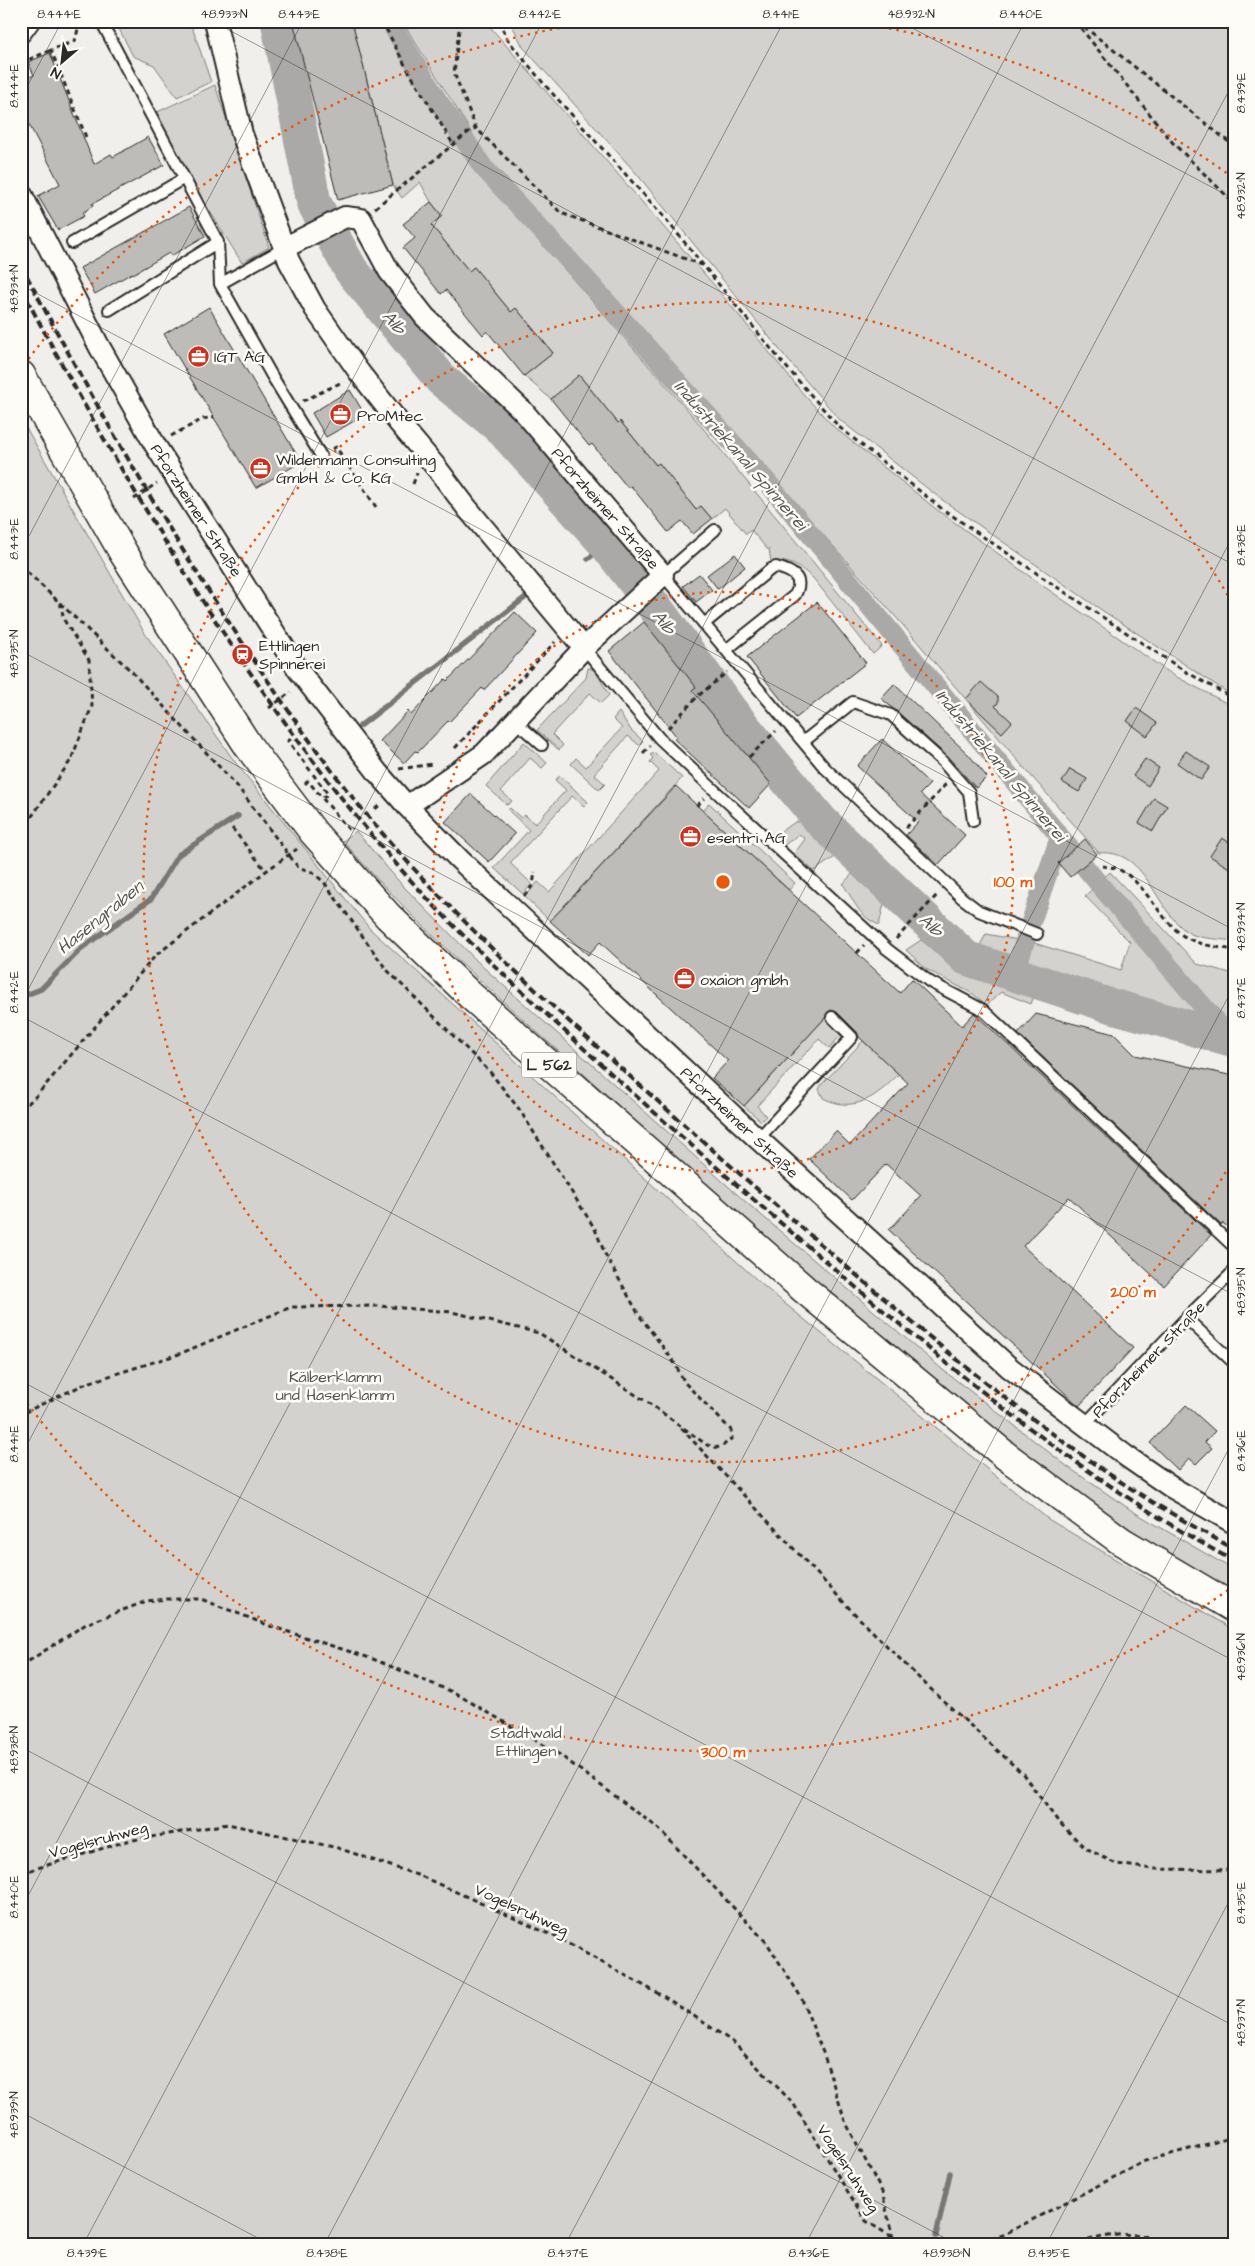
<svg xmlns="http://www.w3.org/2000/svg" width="1255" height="2266" font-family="'Architects Daughter',sans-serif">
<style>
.green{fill:#d3d2cf;stroke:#7f7e7d}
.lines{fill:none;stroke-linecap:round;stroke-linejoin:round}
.stream{stroke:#777775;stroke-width:5.5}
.canal{stroke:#aaa9a7;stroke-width:20}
.river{stroke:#aaa9a7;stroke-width:35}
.building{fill:#bdbcb8;stroke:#2b2b2b}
.lane-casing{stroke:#2b2b2b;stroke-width:14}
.street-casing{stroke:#2b2b2b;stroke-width:24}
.primary-casing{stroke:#2b2b2b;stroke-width:31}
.path{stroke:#2b2b2b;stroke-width:3;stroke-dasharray:5 4;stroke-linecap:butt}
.lane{stroke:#fdfcf7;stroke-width:10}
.street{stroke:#fdfcf7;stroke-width:20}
.primary{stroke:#fdfcf7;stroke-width:28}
.rail{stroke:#2b2b2b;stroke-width:4;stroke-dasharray:8 4;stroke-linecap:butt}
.ticks{fill:none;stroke:#2b2b2b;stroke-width:1;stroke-opacity:0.45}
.ring{fill:none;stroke:#e8590c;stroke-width:2.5;stroke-dasharray:2.5 5}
.labels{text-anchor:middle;stroke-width:5;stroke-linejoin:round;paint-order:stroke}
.shield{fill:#fdfcf7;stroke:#6a6a68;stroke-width:1}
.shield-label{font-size:15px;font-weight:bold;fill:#2b2b2b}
.poi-label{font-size:16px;fill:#2b2b2b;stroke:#fdfcf7;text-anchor:start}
.street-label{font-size:16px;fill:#2b2b2b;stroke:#fdfcf7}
.park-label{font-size:16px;fill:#555554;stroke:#fdfcf7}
.water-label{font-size:18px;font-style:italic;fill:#575756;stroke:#fdfcf7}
.centre{fill:#e8590c;stroke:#fdfcf7;stroke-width:2.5}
.ring-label{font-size:15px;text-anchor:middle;font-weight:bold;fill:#e8590c;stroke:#fdfcf7;stroke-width:5;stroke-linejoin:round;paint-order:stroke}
.neatline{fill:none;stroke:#2b2b2b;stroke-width:2}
.ticks-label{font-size:12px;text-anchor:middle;fill:#2b2b2b}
</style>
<rect width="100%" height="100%" fill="#f0efeb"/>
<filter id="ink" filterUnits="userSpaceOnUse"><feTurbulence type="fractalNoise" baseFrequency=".02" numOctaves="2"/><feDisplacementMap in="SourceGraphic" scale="10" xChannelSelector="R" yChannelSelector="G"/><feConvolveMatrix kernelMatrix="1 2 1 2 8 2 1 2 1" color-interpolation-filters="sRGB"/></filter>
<g filter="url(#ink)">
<!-- green -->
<path class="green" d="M115,21H190L211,82L177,97L154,65L133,56Z
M352,21H386L415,77L465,156L697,421L882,646L873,654L813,578C800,567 789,559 771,562L769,549H767L751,530L746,534L725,508L712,519L701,506L696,510L659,464L656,465L620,421L618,423L580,376L551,399L524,376L553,353L516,308L511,312L474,267L469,271L431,225L442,216L431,202L420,182L402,198L393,185Z
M402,21H485L714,285L805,396L835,428L936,509L1046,588L1173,675L1230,705L1233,696L1100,609L941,499L840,420L788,360L636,173L523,47L510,21H1234V941C1221,939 1202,939 1191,934C1155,915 1149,848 1099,853L1019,762L908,631L659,348L488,159Z
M215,85L269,247L242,263L173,152L153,114Z
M21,419L144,632L235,762L370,929L766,1288L1048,1519L1234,1630V2245H21Z
M588,668L595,670L609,695L601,703L590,693L552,734L563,745L559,750L537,730L586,678Z
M619,712L631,730L643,741L639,745L628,736L594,774L605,784L599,790L571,764L576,758L586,767L622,728L613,719Z
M524,742L547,763L542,768L530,758L501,791L512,801L507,805L486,786Z
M655,753L682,778L550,921L525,897L538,882L549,892L659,771L650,762L653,758L650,755Z
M560,776L588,802L584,806L572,796L510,863L532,884L523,894L494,868L529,830L508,810L510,808L521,818L525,815L535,824L566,790L555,780Z
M709,803L795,883L789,890L703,811Z
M797,821L835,857L814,871L794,854L805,839L799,834L783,846L773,836Z
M356,831L402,885L483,967L747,1203L943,1370L1068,1467L1134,1512L1234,1570V1592C1115,1528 1009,1442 905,1356C812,1278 720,1199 631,1117C533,1027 430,941 343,841Z
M1110,872L1197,964L1234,974V1033L975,955L986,934L1034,943L1121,970L1130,942L1085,896Z
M852,874L884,904L879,925C858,916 855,902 843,884Z
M921,940L961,972L1001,987L1034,996L1031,1004L1001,992L987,1005L973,994L926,969L906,950Z
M825,1018L842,1034L829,1048L819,1039L757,1106L766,1116L761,1121L744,1106Z
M863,1041L899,1074C876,1097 855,1114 823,1098L819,1089L822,1084Z"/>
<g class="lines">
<!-- stream -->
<path class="stream" d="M588,559L606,544
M360,726L531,593
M21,997L41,989L83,947L151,899L178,855L238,816
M936,2236L950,2173"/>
<!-- canal -->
<path class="canal" d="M392,21L395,30L438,101L483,167L578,270L768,483L1099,884L1231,1039
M1031,922L1060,837
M1014,974L1026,938"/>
<!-- river -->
<path class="river" d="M278,21L314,203L351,270L442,380L501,428L606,544L663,618L732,713L821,821L966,958L1105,1004L1234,1040"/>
</g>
<!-- building -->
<path class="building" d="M293,21H352L393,185L338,200Z
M50,53L94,164L111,154L113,157L148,137L164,165L92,204L93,206L82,213L84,216L58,230L38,196L60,184L21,109V81L34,75L28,62Z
M431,202L442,216L431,225L469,271L474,267L511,312L516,308L553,353L524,376L487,331L483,335L446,290L441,294L403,248L415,238L403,224Z
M189,207L205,236L171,256L169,253L133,274L132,273L95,294L80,268Z
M209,307L301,462L256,488L164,334Z
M579,375L618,423L620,421L656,465L659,463L696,510L701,506L712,519L693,534L682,521L668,532L631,486L628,488L592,444L589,446L551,399Z
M350,390L365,415L326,437L312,413Z
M735,554L745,567L718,589L707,575Z
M699,574L712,590L696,602L683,586Z
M817,602L866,663L796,718L747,657Z
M515,612L537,633L484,690L482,688L449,722L448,721L418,752L415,751L404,763L380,741L408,711L411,715L445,679L447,681Z
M644,622L696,687L692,690L771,784L749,808L674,739L676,736L609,651Z
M981,682L998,697V703L995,706L1012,722L1002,733L966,699Z
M894,684L969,755L987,777L976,788L947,756L881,698Z
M1136,708L1157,723L1147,736L1127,721Z
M882,739L930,784L920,794L965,835L938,865L906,835L918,822L857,766Z
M1186,751L1210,767L1201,780L1177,763Z
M1145,759L1159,768L1148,786L1133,776Z
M1070,769L1087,779L1079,792L1062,782Z
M676,786L900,993L912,979L962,1026L974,1013L1211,1235L1164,1286L1069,1197L1023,1246L1133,1348L1079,1406L889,1230L921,1196L886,1164L852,1200L809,1159L836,1131L850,1145L908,1083L859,1037L857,1032L837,1012L831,1010L827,1013L825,1018L744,1106L712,1078L728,1061L600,942L588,955L550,921Z
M471,794L515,834L489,862L445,822Z
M1154,798L1167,806L1153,831L1139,823Z
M1222,838L1234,845V871L1210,856Z
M1085,839L1097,854L1070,877L1058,863Z
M1036,1014L1114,1034L1135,1055L1234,1076V1233L1223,1223L1221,1225L1018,1034Z
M1186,1405L1215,1431L1205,1442L1212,1448L1196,1464L1189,1458L1178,1470L1150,1443Z"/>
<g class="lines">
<defs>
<path id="lane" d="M101,21L218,242L220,284L284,248
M72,243L183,179
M220,284L272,376L321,456
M109,310L218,242
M715,530L663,575L824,767L962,898L979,911L1037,934
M704,624L771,569L776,567C791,571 805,577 795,595L726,650
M584,648L659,738L712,788L887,949L930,982L983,1010L1234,1247
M515,721L542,745
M803,742L853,702L891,715L942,761L969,792L973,821
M758,1139L852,1037L832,1017
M1186,1318L1234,1363
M1084,1425L1186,1318L1234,1271"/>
<path id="street" d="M215,21L242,134L289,261L315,309L359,372L399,423L436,467L467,508L584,648
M21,32L29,21
M21,193L99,346L155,445L299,671L378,773L407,806L460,860L758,1139L1010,1368L1126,1456L1171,1487L1234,1523
M284,248L345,217L361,219L389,271L425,317L523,411L663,575L584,648L484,754L407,806"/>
<path id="primary" d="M21,375L124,554L249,747L314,833L388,916L470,995L805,1290L1006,1456L1121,1541L1234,1608"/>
</defs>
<!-- lane casing -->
<use href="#lane" class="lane-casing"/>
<!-- street casing -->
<use href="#street" class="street-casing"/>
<!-- primary casing -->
<use href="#primary" class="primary-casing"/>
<!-- path -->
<path class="path" d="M80,21L75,41L51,50L86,137
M382,21L405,65L453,144
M460,21L454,73L476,128L561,213L705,266
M498,21L508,40L544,84L664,217L781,361L839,427L941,508L1054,585L1183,670L1234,699
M1075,21L1173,143L1234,203
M1077,21L1234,146
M21,63L51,50
M375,208L471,130L476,128
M303,401L342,382
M171,436L203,419L214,417
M332,449L336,447L376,507
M413,484L417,473
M134,499L157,483
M21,566L132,672L237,786L298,867L312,872L324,882L386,969L490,1072L519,1109L595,1229L605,1254L639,1315L674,1362L685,1383L731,1430L732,1438L720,1448L707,1445L650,1404L539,1333L452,1312L379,1306L291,1307L179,1354L87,1383L21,1414
M269,708L291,692
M668,728L698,696L727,672
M291,739L288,741L328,794L323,798
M455,748L555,642
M643,753L650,746
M749,757L776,731
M399,769L433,764
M305,784L308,781L350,831L352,828
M697,806L704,798
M375,809L380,805
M232,828L266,871
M906,828L946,784
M21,832L71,760L92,706L89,660L64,620L60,602
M1102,866C1107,867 1113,867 1118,869C1144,881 1158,917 1182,935C1197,945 1217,947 1234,950
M524,896L533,885L535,872
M896,939L938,894
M857,953L864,945
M21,1110L37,1095L156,955L266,871L297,849
M681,1428L851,1610L921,1680L1023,1774L1057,1820L1084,1847L1116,1864L1153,1869L1234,1870
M21,1666L86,1624L147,1601L167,1599H201L270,1626L373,1659L455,1693L560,1755L658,1828L767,1943L801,1997L824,2055L845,2121L882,2192L893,2238
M21,1873L127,1841L228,1824L338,1848L423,1877L558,1938L668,1999L733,2042L793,2103L866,2221L905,2245
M974,2245L1003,2235L1145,2161L1234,2137
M1071,2245C1100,2236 1140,2227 1166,2245"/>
<!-- lane -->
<use href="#lane" class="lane"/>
<!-- street -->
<use href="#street" class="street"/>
<!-- primary -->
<use href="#primary" class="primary"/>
<!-- rail -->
<path class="rail" d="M21,265C87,390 156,512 234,630C277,695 321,760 371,820C433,894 502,959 573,1025C646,1091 720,1157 795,1222C892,1306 990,1391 1096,1465C1140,1496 1187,1523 1234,1549
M21,288C85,410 154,528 230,643C280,717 332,790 391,858C445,921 507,978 568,1034C647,1107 728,1178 810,1248C943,1362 1078,1477 1234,1561"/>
</g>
</g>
<!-- ticks -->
<path class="ticks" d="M212,21L1234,565M899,21L1234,199M21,98L62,21M21,285L1234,930M21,551L303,21M21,651L1234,1295M21,1003L543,21M21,1016L1234,1661M21,1381L1234,2026M21,1456L784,21M21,1747L958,2245M21,1909L1025,21M21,2112L271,2245M83,2245L1234,81M324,2245L1234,534M565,2245L1234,986M805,2245L1234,1439M1046,2245L1234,1892"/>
<!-- distance rings -->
<g class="ring">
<circle cx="723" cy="882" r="290"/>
<path d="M1233 1159A580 580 0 1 1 1233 605"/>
<path d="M1228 1590A870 870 0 0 1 24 1399M24 365A870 870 0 0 1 594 22M852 22A870 870 0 0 1 1228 174"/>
</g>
<!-- icons -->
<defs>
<symbol id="office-disc" viewBox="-11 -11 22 22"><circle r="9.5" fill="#c8321e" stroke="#fdfcf7"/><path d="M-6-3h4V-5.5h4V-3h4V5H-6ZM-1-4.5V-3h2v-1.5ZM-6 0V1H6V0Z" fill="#fff"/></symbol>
<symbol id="station-disc" viewBox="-11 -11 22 22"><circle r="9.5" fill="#c8321e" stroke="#fdfcf7"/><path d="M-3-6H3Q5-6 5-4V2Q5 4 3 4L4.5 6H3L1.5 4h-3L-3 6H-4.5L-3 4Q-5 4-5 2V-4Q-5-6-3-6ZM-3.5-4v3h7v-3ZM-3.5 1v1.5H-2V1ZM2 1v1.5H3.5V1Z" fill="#fff"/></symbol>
</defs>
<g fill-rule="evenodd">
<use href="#office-disc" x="186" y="344" width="25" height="25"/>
<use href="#office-disc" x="328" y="402" width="25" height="25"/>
<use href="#office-disc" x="248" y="456" width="25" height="25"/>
<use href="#station-disc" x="230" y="642" width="25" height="25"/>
<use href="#office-disc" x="678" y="824" width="25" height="25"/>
<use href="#office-disc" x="672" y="966" width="25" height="25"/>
</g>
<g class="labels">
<!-- shield labels -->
<rect class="shield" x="521.5" y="1052.5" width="55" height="25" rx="4"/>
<g class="shield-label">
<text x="549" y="1070">L 562</text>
</g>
<!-- poi labels -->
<g class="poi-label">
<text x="214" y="362">IGT AG</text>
<text x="357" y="421">ProMtec</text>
<text x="276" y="465">Wildenmann Consulting<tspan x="276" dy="18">GmbH &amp; Co. KG</tspan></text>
<text x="259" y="651">Ettlingen<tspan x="259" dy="18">Spinnerei</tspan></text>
<text x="707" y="843">esentri AG</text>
<text x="700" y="985">oxaion gmbh</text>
</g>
<!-- street labels -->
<g class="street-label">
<text transform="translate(606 508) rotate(49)" y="6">Pforzheimer Straße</text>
<text transform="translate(197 510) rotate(57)" y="6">Pforzheimer Straße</text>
<text transform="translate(740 1122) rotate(43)" y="6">Pforzheimer Straße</text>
<text transform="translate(1148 1359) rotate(-46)" y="6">Pforzheimer Straße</text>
<text transform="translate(98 1839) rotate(-15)" y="6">Vogelsruhweg</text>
<text transform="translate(522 1909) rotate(25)" y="6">Vogelsruhweg</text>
<text transform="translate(849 2168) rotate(57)" y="6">Vogelsruhweg</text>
</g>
<!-- park labels -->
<g class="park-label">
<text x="335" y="1382">Kälberklamm<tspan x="335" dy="18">und Hasenklamm</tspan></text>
<text x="526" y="1738">Stadtwald<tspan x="526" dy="18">Ettlingen</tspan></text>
</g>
<!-- water labels -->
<g class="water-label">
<text transform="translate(394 322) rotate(50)" y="6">Alb</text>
<text transform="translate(741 455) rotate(49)" y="6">Industriekanal Spinnerei</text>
<text transform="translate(664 622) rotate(53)" y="6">Alb</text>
<text transform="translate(1001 765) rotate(50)" y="6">Industriekanal Spinnerei</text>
<text transform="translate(100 917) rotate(-39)" y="6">Hasengraben</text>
<text transform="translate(931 925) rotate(43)" y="6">Alb</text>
</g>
</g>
<circle cx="723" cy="882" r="8" class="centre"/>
<g class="ring-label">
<text x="1013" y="887">100 m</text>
<text x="1133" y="1297">200 m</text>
<text x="723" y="1757">300 m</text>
</g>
<!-- margin -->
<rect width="1255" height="2266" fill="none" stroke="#fdfcf7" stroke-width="55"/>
<!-- north arrow -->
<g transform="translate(62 62) rotate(208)" stroke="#fdfcf7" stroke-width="4" paint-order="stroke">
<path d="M0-4L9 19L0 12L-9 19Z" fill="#2b2b2b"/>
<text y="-8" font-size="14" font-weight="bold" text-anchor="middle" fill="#2b2b2b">N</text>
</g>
<rect x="28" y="28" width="1200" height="2210" class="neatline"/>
<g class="ticks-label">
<text x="59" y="18">8.444°E</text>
<text x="224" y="18">48.933°N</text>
<text x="299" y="18">8.443°E</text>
<text x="540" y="18">8.442°E</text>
<text x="781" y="18">8.441°E</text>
<text x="911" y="18">48.932°N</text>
<text x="1021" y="18">8.440°E</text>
<text transform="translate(14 86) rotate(-90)" y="4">8.444°E</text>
<text transform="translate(1241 93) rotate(-90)" y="4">8.439°E</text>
<text transform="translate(1241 196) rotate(-90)" y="4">48.932°N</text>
<text transform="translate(14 289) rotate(-90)" y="4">48.934°N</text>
<text transform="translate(14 539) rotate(-90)" y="4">8.443°E</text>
<text transform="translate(1241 545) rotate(-90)" y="4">8.438°E</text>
<text transform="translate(14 654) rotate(-90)" y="4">48.935°N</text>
<text transform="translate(1241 927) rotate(-90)" y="4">48.934°N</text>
<text transform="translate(14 992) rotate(-90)" y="4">8.442°E</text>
<text transform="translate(1241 998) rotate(-90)" y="4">8.437°E</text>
<text transform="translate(1241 1292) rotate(-90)" y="4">48.935°N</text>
<text transform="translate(14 1444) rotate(-90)" y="4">8.441°E</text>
<text transform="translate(1241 1451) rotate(-90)" y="4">8.436°E</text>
<text transform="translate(1241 1657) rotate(-90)" y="4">48.936°N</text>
<text transform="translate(14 1750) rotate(-90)" y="4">48.938°N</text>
<text transform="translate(14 1897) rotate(-90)" y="4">8.440°E</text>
<text transform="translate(1241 1903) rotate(-90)" y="4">8.435°E</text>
<text transform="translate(1241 2023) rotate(-90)" y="4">48.937°N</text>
<text transform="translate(14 2115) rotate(-90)" y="4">48.939°N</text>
<text x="87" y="2257">8.439°E</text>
<text x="327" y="2257">8.438°E</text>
<text x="568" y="2257">8.437°E</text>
<text x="809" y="2257">8.436°E</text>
<text x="946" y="2257">48.938°N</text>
<text x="1049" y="2257">8.435°E</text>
</g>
</svg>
